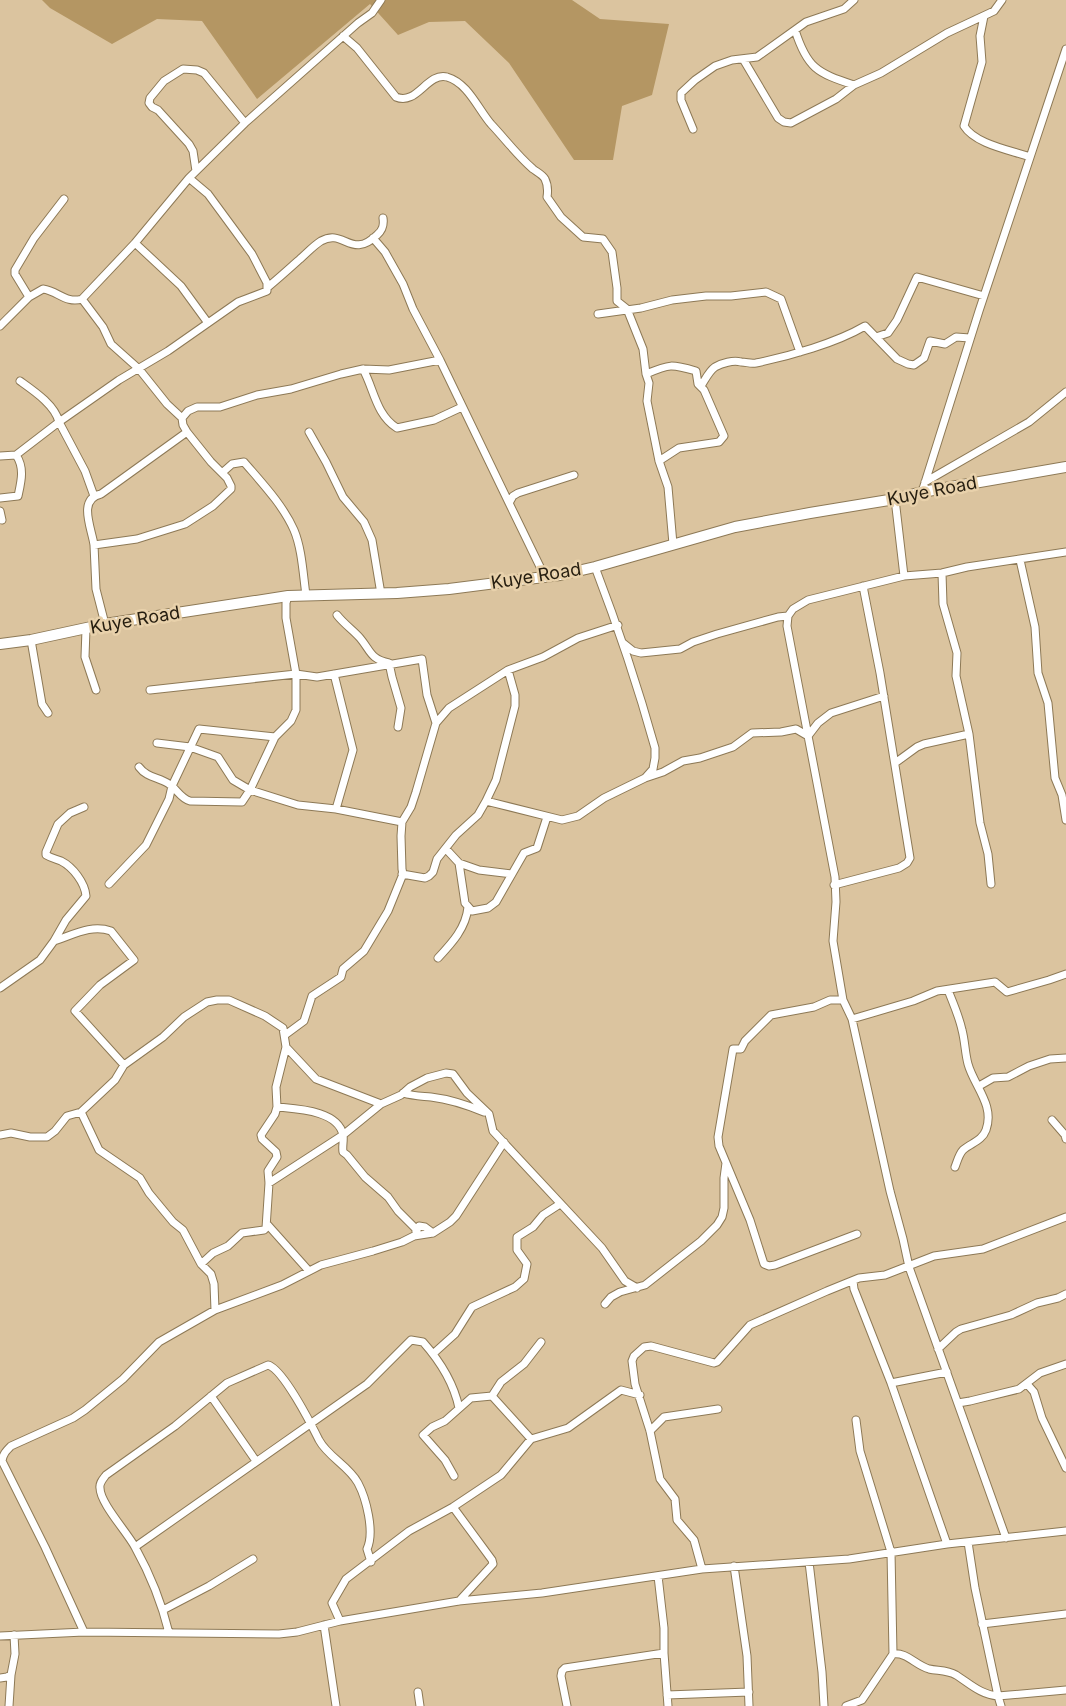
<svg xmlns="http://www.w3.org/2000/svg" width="1066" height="1706" font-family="Inter,sans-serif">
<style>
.green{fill:#b49663}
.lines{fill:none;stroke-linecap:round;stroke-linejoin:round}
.street-casing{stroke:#8d7956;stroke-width:9}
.secondary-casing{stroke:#8d7956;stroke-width:12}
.street{stroke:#fff;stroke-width:7}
.secondary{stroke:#fff;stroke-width:10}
.labels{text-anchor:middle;stroke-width:5;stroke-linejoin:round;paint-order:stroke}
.street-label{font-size:18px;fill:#251d0f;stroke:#e8d1ab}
</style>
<rect width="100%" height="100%" fill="#dbc49f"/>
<!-- green -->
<path class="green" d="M42,0H572L600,19L669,24L652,95L622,106L613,160H574L509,63L465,21L429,22L398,35L370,4L257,99L202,21L157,19L112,44L50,8Z"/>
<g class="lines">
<defs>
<path id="street" d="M984,16L980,36L982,62L964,126C975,144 1010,150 1030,157
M795,30C807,68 817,73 854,85
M343,36L357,48L396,97C417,106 427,72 447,77C468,83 478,109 491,124C506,140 517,155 533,169C537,172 543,175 545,179C548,185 548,191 547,197L561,217L583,237L603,239L612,252L617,288V301L627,309L643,349L646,374L649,383L647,401L659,461L668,487L673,544
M743,59L778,118L784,122L791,123L836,99L854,85L881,73L947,33L994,11L1002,0
M693,129L681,100V93L695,80L715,66L732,60L757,57L806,22L844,9L854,0
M196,171L193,151L189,144L158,110L152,107L149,103L150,98L164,81L183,69L197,70L204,73L245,123
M373,238L385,252L403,284L413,309L440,360L509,503
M135,243L181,286L208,323
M268,287C279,278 290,268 300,259C307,253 313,246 321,241C344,228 351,260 377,235C383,230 384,225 383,218
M29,297L15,274V270L34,238L64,199
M82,299L103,327L111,344L139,369L167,404L182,418L183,425L187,432L211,462L227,478L231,486V489L213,506L185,524L137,539L94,545L96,589L105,624
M598,314L641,308L672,300L706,296H731L766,292L781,299L800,352
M0,326L29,297L43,289C58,291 66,304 82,299L135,243L189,178L245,123L358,23L372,13L381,0
M876,337L888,333L897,320L917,277L984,296
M363,369C374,389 376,415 397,428L434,420L462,407
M646,374C670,364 671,364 696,371L698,384L704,390L724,436L719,442L679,448L659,461
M20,381C34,391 55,405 59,422L85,471L94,496
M701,386C705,380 709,371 715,367C722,363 733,360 741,362C747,362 750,364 756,363C790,356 836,343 865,326L897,359L908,364L914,365L924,358L930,341L945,344L956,337L970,338
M182,418L188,411L197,407H220L257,395L291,389L341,374L363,369L389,370L440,360
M309,432L326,462L343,497L364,522L372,540L381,594
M0,456L16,455L59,422L119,380L168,351L238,302L267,291V283L252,254L233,228L208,194L189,178
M223,472L232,464L244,462C262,483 283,505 294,530C302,549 303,574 306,595
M925,482L1029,422L1066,392
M922,492L979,311L1066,49
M0,498L18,496C21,482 25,468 16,455
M895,499L904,576
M0,511L2,520
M94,545C92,529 77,499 101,494L187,432
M1020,560L1035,627L1038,673L1048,703L1055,778L1062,795L1066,820
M942,573L943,604L957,653L956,676L969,734L980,823L988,854L991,884
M545,577L509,503L513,496L518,493L574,475
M337,615C344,624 353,630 360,638C371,651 370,659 389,663L392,677L401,708L398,727
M86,629L85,657L96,690
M31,640L42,704L48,713
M623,643L633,651L641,653L680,649L693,642L717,634L778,617L788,616
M334,674L353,750L336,809
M150,690L296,674L317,677L422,659L427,695L436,723
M157,743L190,747L218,757L233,780L250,790L298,805L336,809L402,822
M895,763L917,747L924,744L969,734
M139,767C147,778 159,777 169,784C177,789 180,798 190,801L242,802L250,790L275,737L291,721L296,710V674L286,618V603L288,596
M645,778L663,772L683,761L700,758L733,747L752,733L781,732L796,729L808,736L818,723L831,713L884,696
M486,801L562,820L578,816L604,798L645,778L653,769L655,758V748C638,687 618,627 595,567
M446,849L459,863L465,903L472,911L488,908L496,902L524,853L537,848L547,817
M459,863L479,870L512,874
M402,874L425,878L429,876L433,872L437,859L456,835L478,815L486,801L496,780L515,706V695L508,670
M109,884L146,845L169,799L172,786L199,729L275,737
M834,885L899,868L907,863L910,858L880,673L863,586
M54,941C73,935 91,924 111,931L134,960L100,985L75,1011L124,1065
M438,958C452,943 466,928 468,907
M0,988L40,960L54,941L66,920L86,896C85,883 73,867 61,861C56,859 51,858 46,855V852L58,824L70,813L84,807
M948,990C953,1003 959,1016 962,1030C965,1041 965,1053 968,1064C974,1086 995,1105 986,1130C982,1141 971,1143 963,1150C959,1154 957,1162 955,1167
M843,1000H830L814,1007L771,1015L745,1041L741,1049H733L718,1137L719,1146L750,1220L764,1264L769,1266L775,1265L857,1234
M852,1019L913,1001L937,991L995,982L1007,992L1049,980L1066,974
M285,1035L304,1021L312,996L341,977L343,969L364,951L388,911L403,874L402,869L401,836L402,822L411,807L416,792L436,723L449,708L508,670L543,657L578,638L618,625
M286,1047L316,1079L381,1104
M979,1086L993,1078L1008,1077L1029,1066L1050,1059L1066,1058
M403,1093C413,1096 421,1096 431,1097C448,1099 467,1105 484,1112
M277,1107C296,1109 338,1110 343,1135C344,1140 342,1146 343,1152L347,1155L365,1177L388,1197L398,1211L417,1230
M81,1112L115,1080L124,1065L163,1037L184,1017L207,1002L217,1000H229L265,1016L283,1028L286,1047L276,1087L277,1107L275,1114L261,1135L262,1139L276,1152L277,1157L268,1171L269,1183L266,1228L264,1230L242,1233L228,1246L213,1253L201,1264
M1052,1120L1065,1135L1066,1139
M0,1135L11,1133L30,1137H47L55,1131L67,1116L81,1112L99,1150L140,1178L149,1193L173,1222L183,1230L201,1264L211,1274L214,1284L215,1310
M269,1183L343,1135L381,1104L401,1095L410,1087L427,1078L446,1073L453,1074L467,1093L489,1114L493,1131L602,1248L625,1281L637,1288
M267,1224L309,1271
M416,1231L419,1226L425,1227L433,1233
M853,1281L854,1289L891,1383L947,1544
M605,1304L611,1297L620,1292L645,1285L701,1241L717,1225L722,1217L724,1208V1178L726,1163
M938,1349L956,1332L961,1329L1011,1315L1037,1303L1058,1298L1066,1294
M434,1353L455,1334L472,1307L515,1287L524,1279L527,1264L517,1250V1237L533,1227L543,1215L560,1204
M891,1383L947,1372
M1027,1384L1034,1392L1042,1418L1066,1468
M211,1396L256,1461
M492,1396L501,1382L524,1364L541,1342
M492,1396L531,1439
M958,1403L970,1401L1019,1389L1040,1373L1066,1364
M650,1431L664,1417L718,1409
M454,1476L445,1460L423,1435L432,1427L445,1421L471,1398L492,1396
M453,1507L492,1560L493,1564L459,1601
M1006,1538L909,1267L903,1239L890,1191L852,1019L843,1000L833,941L836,902L835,877L787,626L788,616L793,609L808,600L904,576L942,573L967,567L1066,552
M968,1542L975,1588L998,1696L1066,1690
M135,1547L367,1384L411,1340L423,1342C439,1360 454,1384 459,1408
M809,1562L822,1672L824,1706
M734,1566L747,1656L749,1706
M702,1569L694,1540L677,1520L675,1499L660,1479L650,1431L635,1384L632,1361L634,1356L644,1347L651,1346L714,1363L717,1362L750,1325L827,1291L859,1278L885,1275L934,1256L983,1249L1066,1217
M658,1576L664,1628V1653L668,1706
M163,1610L209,1586L253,1559
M340,1621L332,1603L346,1579L409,1531L453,1507L501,1475L531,1439L568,1428L621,1390L640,1395
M982,1624L1066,1614
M324,1625L336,1706
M84,1632L45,1547L2,1461C3,1454 6,1451 11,1446L73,1418L85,1410L123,1379L159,1342L215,1310L282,1285L321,1265L373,1251L402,1242L414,1236L433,1233L450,1222L456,1216L504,1142
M169,1633C162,1604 150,1574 135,1547C127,1532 100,1503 100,1488C99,1483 103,1479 106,1475L175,1426L227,1383L268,1365C283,1369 311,1424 319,1440C328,1457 349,1466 358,1483C366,1498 375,1532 367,1549L371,1562
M0,1636L84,1632L279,1634L297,1632L340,1621L459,1601L542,1593L702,1569L849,1559L947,1544L1066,1531
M893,1654C907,1652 915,1665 929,1669C938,1671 947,1670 956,1675C969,1683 981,1695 998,1696L1001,1706
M0,1678L7,1677L11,1675L15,1654L14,1635
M418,1692L420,1706
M667,1695L749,1692
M9,1706L11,1675
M567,1706L561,1676L562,1671L565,1668L664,1653
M846,1706L862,1700L893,1654L891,1552L860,1451L856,1420"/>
<path id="secondary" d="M0,644L31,640L105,624L288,596L397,593L449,589L560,575L595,567L735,527L810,513L895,499L922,492L1066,467"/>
</defs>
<!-- street casing -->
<use href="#street" class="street-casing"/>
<!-- secondary casing -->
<use href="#secondary" class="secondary-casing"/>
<!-- street -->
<use href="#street" class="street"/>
<!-- secondary -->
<use href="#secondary" class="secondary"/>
</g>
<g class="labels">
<!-- street labels -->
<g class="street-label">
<text transform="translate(932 491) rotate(-11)" y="6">Kuye Road</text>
<text transform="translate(536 576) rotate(-9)" y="6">Kuye Road</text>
<text transform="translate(135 620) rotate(-10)" y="6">Kuye Road</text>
</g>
</g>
</svg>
